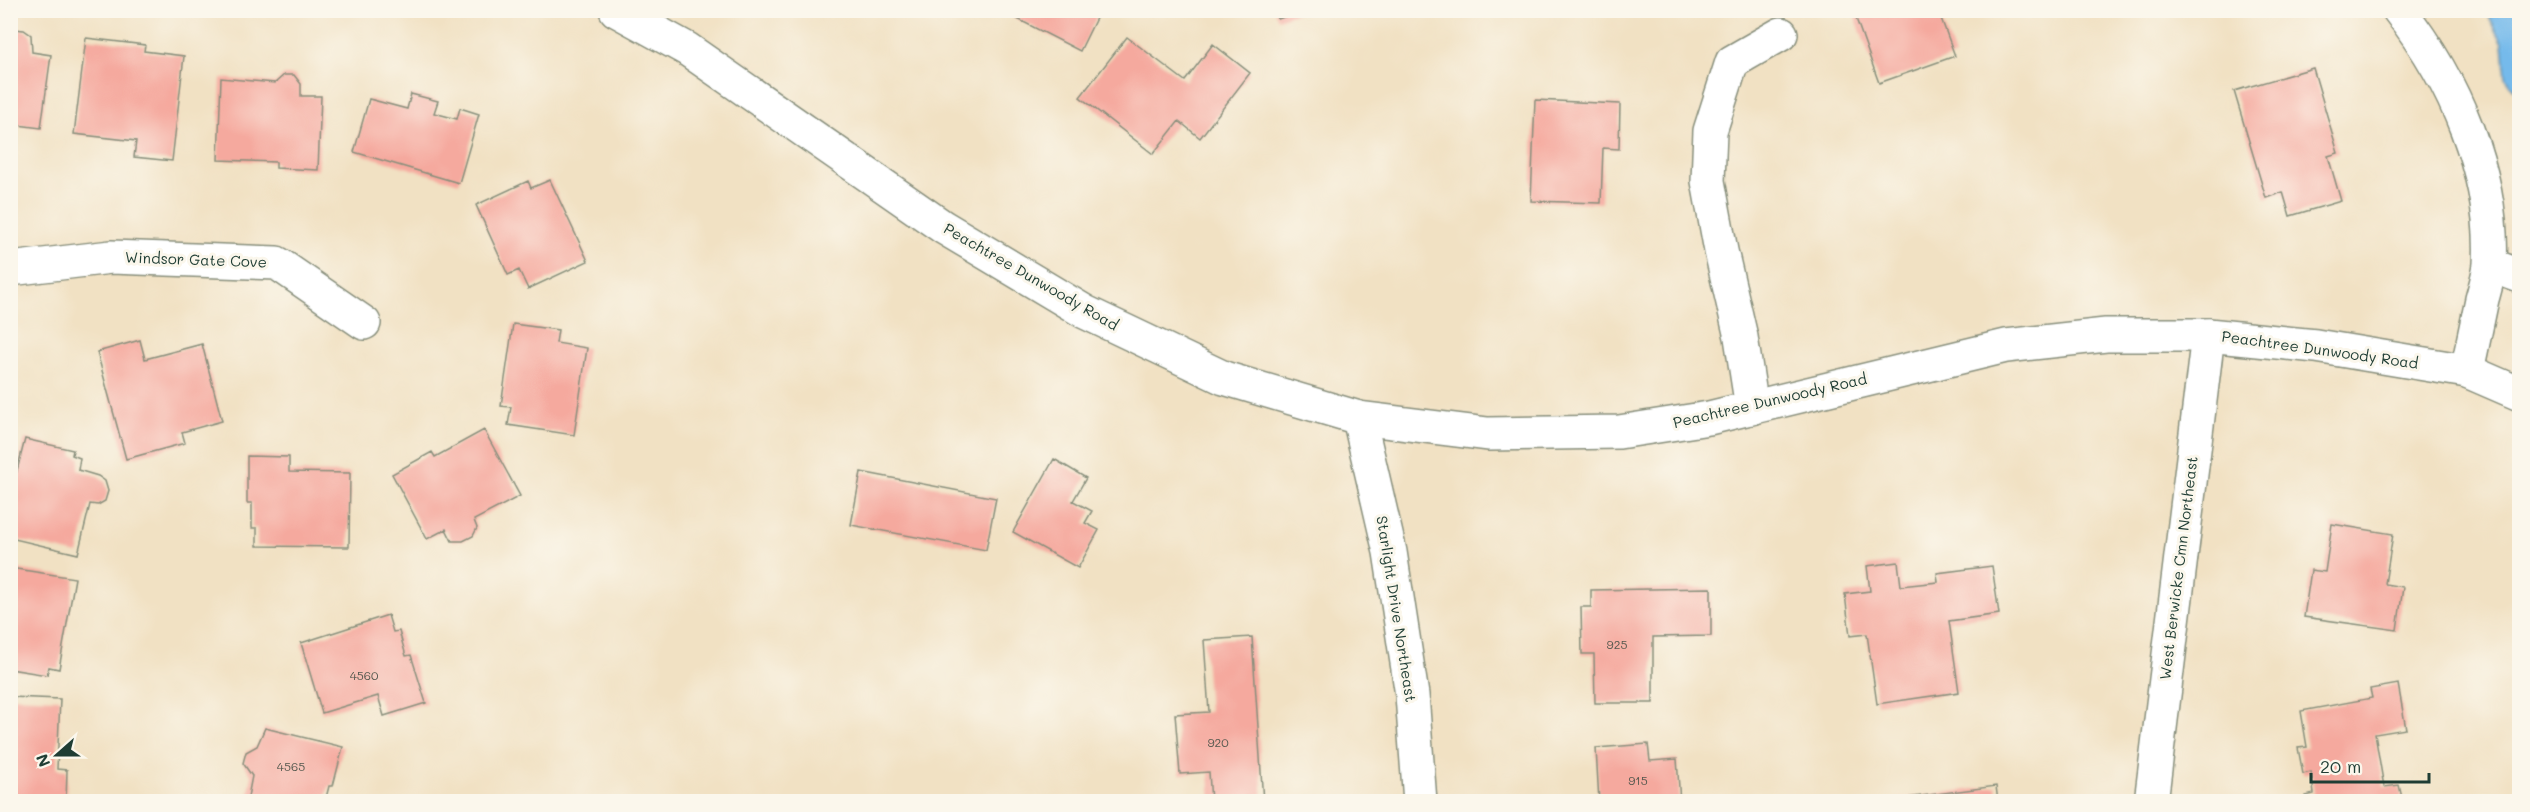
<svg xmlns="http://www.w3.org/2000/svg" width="2530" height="812" font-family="Mali,sans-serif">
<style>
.water{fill:#74baeb;stroke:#4a7c90;stroke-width:1.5}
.building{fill:#f5a99e}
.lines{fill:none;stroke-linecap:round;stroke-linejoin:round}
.minor-casing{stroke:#888f7c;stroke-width:36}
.secondary-casing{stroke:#888f7c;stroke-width:36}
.minor{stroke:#fff;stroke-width:33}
.secondary{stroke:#fff;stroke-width:33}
.labels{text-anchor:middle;stroke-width:6;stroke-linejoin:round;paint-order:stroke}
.number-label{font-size:12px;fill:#54584e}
.street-label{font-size:15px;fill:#1f3d34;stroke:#fbf7ec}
</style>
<rect width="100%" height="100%" fill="#fbf7ec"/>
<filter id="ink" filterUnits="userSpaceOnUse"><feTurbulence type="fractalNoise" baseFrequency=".0167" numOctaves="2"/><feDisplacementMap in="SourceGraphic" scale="12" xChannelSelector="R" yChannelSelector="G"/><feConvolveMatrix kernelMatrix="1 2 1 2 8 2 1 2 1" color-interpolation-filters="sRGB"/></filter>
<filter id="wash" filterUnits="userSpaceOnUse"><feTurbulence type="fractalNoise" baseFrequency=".008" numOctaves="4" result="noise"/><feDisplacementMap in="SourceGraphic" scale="24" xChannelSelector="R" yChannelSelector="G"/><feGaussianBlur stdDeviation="1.35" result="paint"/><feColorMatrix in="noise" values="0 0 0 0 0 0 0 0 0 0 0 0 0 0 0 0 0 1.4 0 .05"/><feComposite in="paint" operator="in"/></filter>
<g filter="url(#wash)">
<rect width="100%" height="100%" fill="#f1e1c3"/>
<!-- water -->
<path class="water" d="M2486,11H2519V96L2506,78L2503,43Z"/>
<g id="blocks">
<!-- building -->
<path class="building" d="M1000,10H1100L1080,51Z
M1274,10H1301V11L1278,19Z
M1853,10H1938L1955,56L1879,83Z
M14,29L24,30L31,35L32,52L51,55L41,128L10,124V30Z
M1127,37L1185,81L1213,44L1250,73L1200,138L1179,121L1153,154L1080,97Z
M86,38L145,45L144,51L184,56L172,161L134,157L136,141L74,134Z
M2313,68L2338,153L2328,156L2341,201L2290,216L2283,192L2266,198L2234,91Z
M284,75H294L301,84V96H321L318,170L276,168V162L218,160L221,78L275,83Z
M411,94L438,101L434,113L457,119L460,108L479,114L459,183L354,152L369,99L407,109Z
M1535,100L1620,104L1619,149L1603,148L1601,203L1531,201Z
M550,180L588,261L528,289L519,270L508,275L476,205L528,181L531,188Z
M513,324L558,330L556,343L587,348L574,435L508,425L511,407L501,406Z
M140,340L145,359L202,344L222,421L182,432L185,443L126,459L97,352Z
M484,430L520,496L474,520L477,528L473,536L463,541H452L446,529L427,539L392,474L432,452L435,457Z
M25,439L73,450L72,455L80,458L78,470L98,476L105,481L108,491L105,501L98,505L90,504L78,554L10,538V498Z
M247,456L289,457V472L350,473L349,547L257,546V528H252V503H247Z
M1054,459L1086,478L1073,501L1092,511L1085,523L1099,530L1078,568L1013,532Z
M861,472L996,498L986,550L851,525Z
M2332,524L2393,534L2385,584L2403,587L2397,630L2304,617L2311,570L2325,572Z
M1898,562L1901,586L1938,582L1937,573L1992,566L1999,614L1949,621L1959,692L1877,704L1867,634L1850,636L1845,594L1870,591L1867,566Z
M10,568L75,578L59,669L49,667L47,675L10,669Z
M1711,588V636L1653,637V703H1595L1594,654H1582L1581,607H1591V590Z
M388,615L393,632L399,631L406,656L411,655L426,703L384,716L378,696L322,713L301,643Z
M1252,637L1263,802H1211L1209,772L1180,774L1175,714L1209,712L1204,640Z
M2398,684L2406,729L2375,734L2384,787L2399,785L2403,802H2307L2306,796L2314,794L2311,772L2303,774L2298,748L2307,747L2301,711L2372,698L2370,689Z
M10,697L60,699L57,769L67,770L66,802H10Z
M265,728L343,747L333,786H329L325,802H247L252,776L243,763L246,752L257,746Z
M1648,744L1650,761L1677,759L1680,802H1599L1596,748Z
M1996,786L1998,802H1892V800Z"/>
</g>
</g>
<g filter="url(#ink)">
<use href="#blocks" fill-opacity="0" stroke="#888f7c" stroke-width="1.5"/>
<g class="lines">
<defs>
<path id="minor" d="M2399,10C2454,80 2495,174 2490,264C2489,275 2485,288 2482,299C2477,323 2472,347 2467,371
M2490,265L2520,276
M10,269L111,257L277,263L364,323
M1752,408L1741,337L1721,251L1708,181L1710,131L1732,62L1781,34
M1359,418L1390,552L1412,695L1420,802
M2151,802L2208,335"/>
<path id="secondary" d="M616,10L687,49L943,227L1085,312L1224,378L1359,418L1488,434L1619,432L1709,418L2006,346L2106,335H2208L2316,346L2467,371L2520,394"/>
</defs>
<!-- minor casing -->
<use href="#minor" class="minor-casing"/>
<!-- secondary casing -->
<use href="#secondary" class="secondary-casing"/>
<!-- minor -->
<use href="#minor" class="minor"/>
<!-- secondary -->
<use href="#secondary" class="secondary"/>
</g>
</g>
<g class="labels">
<!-- number labels -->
<g class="number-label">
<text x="1617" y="649">925</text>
<text x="364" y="680">4560</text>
<text x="1218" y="747">920</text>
<text x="291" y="771">4565</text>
<text x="1638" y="785">915</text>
</g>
<!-- street labels -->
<g class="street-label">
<text transform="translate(196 260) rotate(2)" y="5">Windsor Gate Cove</text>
<text transform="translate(1031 277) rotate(30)" y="5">Peachtree Dunwoody Road</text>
<text transform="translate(2320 350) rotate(8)" y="5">Peachtree Dunwoody Road</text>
<text transform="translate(1770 401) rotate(-13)" y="5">Peachtree Dunwoody Road</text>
<text transform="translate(2179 568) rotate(-83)" y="5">West Berwicke Cmn Northeast</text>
<text transform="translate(1396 609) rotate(81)" y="5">Starlight Drive Northeast</text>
</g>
</g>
<!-- margin -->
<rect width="2530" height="812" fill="none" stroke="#fbf7ec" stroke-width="36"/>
<!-- north arrow -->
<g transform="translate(57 755) rotate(249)" stroke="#fbf7ec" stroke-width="4.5" paint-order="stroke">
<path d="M0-4.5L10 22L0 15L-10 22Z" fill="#1f3d34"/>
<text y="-9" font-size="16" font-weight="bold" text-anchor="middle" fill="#1f3d34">N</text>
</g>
<!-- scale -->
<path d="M2311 773v9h118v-9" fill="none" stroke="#1f3d34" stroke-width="3"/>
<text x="2320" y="773" font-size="18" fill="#1f3d34" stroke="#fbf7ec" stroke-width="4.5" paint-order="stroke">20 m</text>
</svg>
